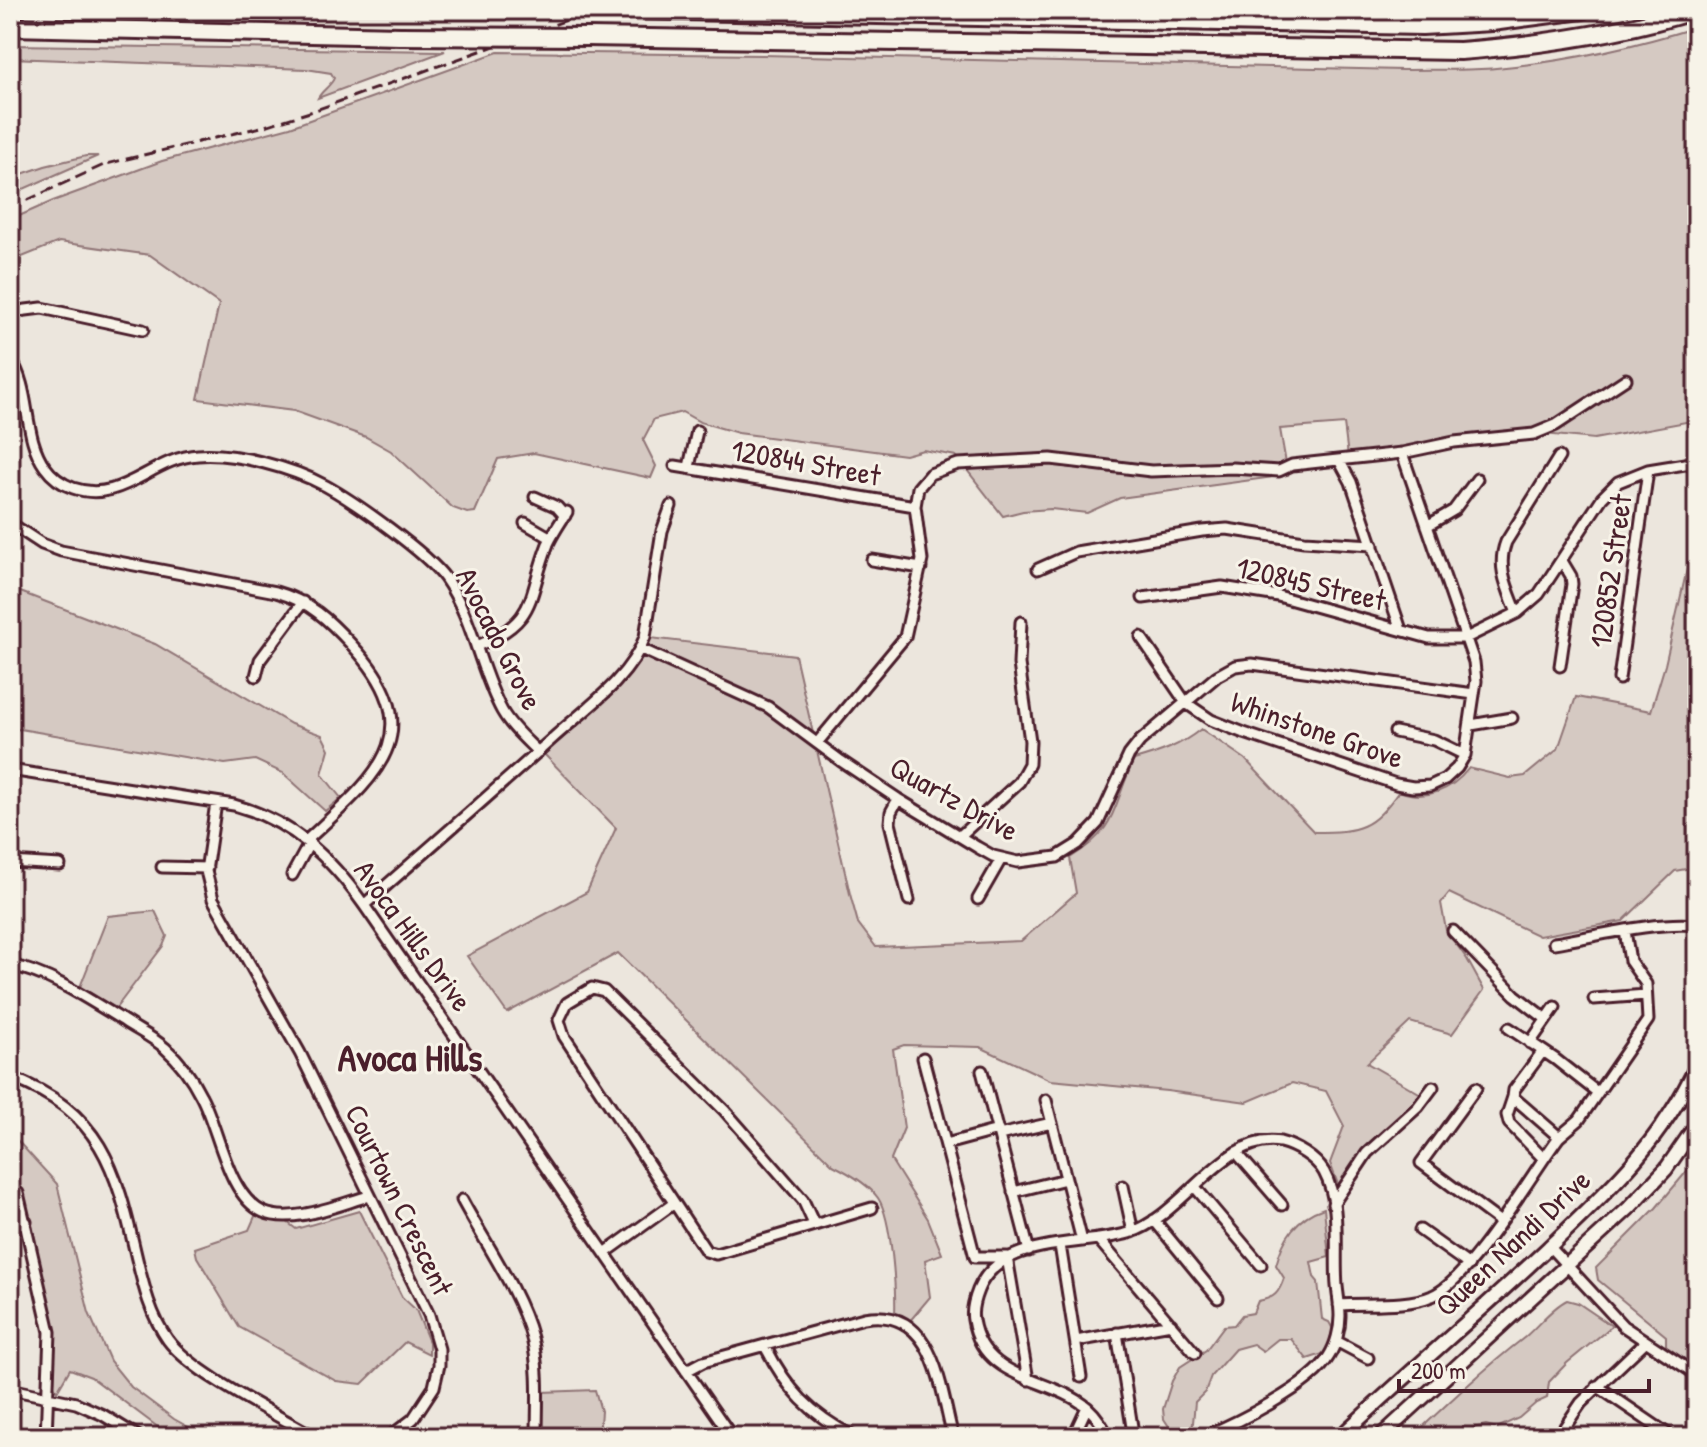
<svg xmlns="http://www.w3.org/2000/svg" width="1707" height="1447" font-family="'Patrick Hand',sans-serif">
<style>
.green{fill:#d5c9c2;stroke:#907476;stroke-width:2}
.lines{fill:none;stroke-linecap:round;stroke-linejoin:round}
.street-casing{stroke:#4a1f2b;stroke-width:15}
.secondary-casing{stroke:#4a1f2b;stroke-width:18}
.highway-casing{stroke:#4a1f2b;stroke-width:22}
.street{stroke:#f7f3e8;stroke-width:9}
.secondary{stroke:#f7f3e8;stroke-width:12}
.highway{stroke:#f7f3e8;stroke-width:16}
.rail{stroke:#4a1f2b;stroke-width:3;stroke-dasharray:12 6;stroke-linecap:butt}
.highway-bridge-casing{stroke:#4a1f2b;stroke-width:22;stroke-linecap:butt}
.highway-bridge{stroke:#f7f3e8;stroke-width:16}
.labels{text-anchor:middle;stroke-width:6;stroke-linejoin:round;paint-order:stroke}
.street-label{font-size:30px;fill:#4a1f2b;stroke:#f7f3e8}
.district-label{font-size:38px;font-weight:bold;fill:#4a1f2b;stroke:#f7f3e8}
</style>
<rect width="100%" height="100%" fill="#ece6dd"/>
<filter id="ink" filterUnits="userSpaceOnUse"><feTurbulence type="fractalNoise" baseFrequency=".0125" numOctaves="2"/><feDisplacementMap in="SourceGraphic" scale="16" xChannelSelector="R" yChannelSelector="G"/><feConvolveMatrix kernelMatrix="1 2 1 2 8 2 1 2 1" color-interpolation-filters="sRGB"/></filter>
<g filter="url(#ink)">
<!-- green -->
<path class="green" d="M1283,10H1469L1406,13Z
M1697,27V420L1594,439L1524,432L1348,456L1344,424L1280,429L1288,475L1120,498L1087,513L1051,509L1023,511L1003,516L956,456L923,450L905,455L738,433L700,422L682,412L654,419L643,440L656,466L651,478L534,453L498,459L475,512L467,513L453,508L391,451L366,437L294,411L198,399L219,304L150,255L59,242L22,257L15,299L10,305V220L53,201L162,161L290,127L498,52L763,55L1403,70C1434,69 1466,71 1496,68C1564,62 1632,47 1697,27Z
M10,45L445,51L318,98C322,90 331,86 334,78L331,73L306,69L10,58Z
M86,156H98L10,195V178L45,166Z
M1695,534L1697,867L1675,871L1623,921L1539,936L1449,893L1441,903L1446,930L1467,959L1484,990L1452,1034L1410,1022L1367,1063L1421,1094L1407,1115L1366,1150L1339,1187L1330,1163L1344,1126L1326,1091L1292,1083L1247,1102L1167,1091L1050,1080L980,1047L904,1045L893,1049L904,1128L891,1160L928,1219L942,1254L925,1260L930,1297L909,1322L895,1316C896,1290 892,1219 878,1198C868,1184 847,1172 833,1165L618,953L507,1013L467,956L587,892L616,828L543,753C575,724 638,679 651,638L795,655L850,894L858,923L876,947L1021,941L1076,893L1070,858C1120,827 1111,808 1134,760C1159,753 1180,746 1201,729L1245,759L1314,832C1360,832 1372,829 1399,791C1426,801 1451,791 1469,768L1510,778L1525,776L1558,749L1576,697L1651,711L1665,665Z
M10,588L155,644L291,724L322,735L329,749L322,774L341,798L325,811L283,773L255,760L225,764L20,729L10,731Z
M155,911L167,936L163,946L116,1008L80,987L108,916Z
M10,1136L16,1139L57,1184L89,1313L110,1361L131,1387L174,1419L206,1437H171L91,1377L70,1369L57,1391L54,1386L55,1337L32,1226L18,1185L10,1187Z
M1697,1159V1369L1666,1348V1336L1598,1280L1596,1268L1656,1208Z
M1324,1208L1329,1257L1311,1262L1314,1277L1318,1282L1322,1319L1329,1322L1333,1329L1326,1353L1307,1359L1291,1339H1278L1263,1351L1253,1344L1235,1349L1211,1376L1205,1392L1195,1402L1192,1433L1183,1437L1170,1428L1164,1419L1163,1409L1172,1381L1180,1367L1206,1350L1224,1326L1234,1325L1242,1315L1253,1313L1258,1301C1275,1298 1279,1293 1284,1278L1276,1265C1283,1238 1296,1217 1324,1208Z
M359,1211L402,1297L416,1310L429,1342V1354L405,1342L362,1384L336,1381L239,1327L197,1257L195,1248L249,1230L256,1214L287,1222L296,1229Z
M1567,1300L1578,1303L1612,1326L1567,1363L1549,1382L1547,1398L1536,1403L1519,1418L1497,1428L1486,1425L1473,1428L1457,1437H1412C1449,1402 1485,1368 1525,1337C1539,1325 1551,1308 1567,1300Z
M595,1390L601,1411L599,1437H540L542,1392Z"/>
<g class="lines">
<defs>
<path id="street" d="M10,317L18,311L42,308L143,330
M10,358C32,391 22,435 45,467C52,477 62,484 73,488C122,505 151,458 198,455C235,452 293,468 326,486C355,502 427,553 445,578C473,618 479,669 502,711C511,727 526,740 538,752
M1339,460L1351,482L1401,630
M675,466L915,506
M689,467L697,431
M535,497L557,507L565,516
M10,523L42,544L61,551L276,592C309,601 329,620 351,644C434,733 376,776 307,840
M525,523L551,538
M1427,526L1454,510L1477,479
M872,560L921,568
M1038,569L1076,552L1202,531L1227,529L1304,541L1373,545
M1143,598L1222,587L1278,596L1429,638H1466L1517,613L1539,594L1602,498L1618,482L1648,470L1697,462
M1517,613C1508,589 1496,567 1506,542L1559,457
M1141,637L1186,703L1211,720L1244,733L1396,784L1413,787L1430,786L1445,779L1457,768L1465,755L1476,681L1474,662L1402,453
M477,646C539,620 527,598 548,544C553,533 560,523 567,512
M641,649L768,707L841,761L898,799L977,847L993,856L1018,862L1057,857L1078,844L1098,823L1129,755L1140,741L1217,676L1235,666L1252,664L1474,694
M1560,666L1572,584L1571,576L1562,561
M256,676L260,660L303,602
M1619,679L1648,470
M1471,725L1512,718
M1395,732L1434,740L1465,755
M817,743L905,637L922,560L915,506L918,488L930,474L958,464L1051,459L1151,471L1233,468L1279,471L1292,465L1402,453L1454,442L1534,434L1556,425L1626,379
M10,770L234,805C292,821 330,857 364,905L732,1437
M898,799L891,812L890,823L909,900
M216,803L206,871L213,899L300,1053L429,1315L439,1349V1365L434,1387L413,1419L389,1437
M960,836L1019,782L1029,764L1030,741L1019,664L1021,622
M10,862L60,865
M162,867L207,868
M292,875L310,842
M978,899L1001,859
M364,905C427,850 490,795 552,739C585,709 629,680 645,637L662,531L671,506
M1453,931L1515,995L1546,1019
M1554,943C1597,936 1654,921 1697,925
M10,965C52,974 88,999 124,1021C137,1030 153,1037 165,1048C180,1061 192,1078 201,1096C219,1129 227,1195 263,1212C292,1225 340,1204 369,1196
M1594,999L1646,995
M1509,1028L1555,1059L1597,1092
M1530,1043L1555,1007
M1543,1051L1514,1090L1513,1097L1559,1137
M923,1058L975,1257H1007L1028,1380
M982,1071L1029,1251
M10,1077C101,1111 116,1168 136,1255C143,1284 150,1315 168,1340C193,1374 276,1414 315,1437
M1476,1088L1421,1163L1499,1221
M1513,1097L1507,1115L1509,1123L1543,1158
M1046,1100L1082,1241
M999,1135L1052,1123
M946,1144L998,1130
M1236,1152L1282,1205
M1123,1186L1133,1232
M1195,1187L1261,1265
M1013,1192L1066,1179
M18,1193L50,1332L46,1437
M462,1200C485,1243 520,1292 532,1338C540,1370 537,1405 537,1437
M1333,1204L1367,1153L1418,1107L1433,1087
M1154,1220L1218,1298
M814,1224L803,1200L725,1111L604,991L592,988L567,1003L559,1020L564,1036L706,1251L716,1254L872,1208
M10,1225L26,1222
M1420,1230L1469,1265
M1098,1239L1195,1353
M1060,1245L1081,1377
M1549,1246L1623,1326L1697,1375
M605,1253L673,1204
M1339,1305C1367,1303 1407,1307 1432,1296C1469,1281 1532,1173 1559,1137L1579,1120L1648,1020L1646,984L1630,961L1625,931
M1117,1333L1133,1433
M1076,1341L1171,1324
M1336,1341L1368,1358
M765,1346C788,1391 809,1413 854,1437
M686,1371L703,1362L864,1318C935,1306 940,1388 953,1437
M1597,1386L1672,1437
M10,1389L76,1403L103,1415L139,1437
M1073,1437L1087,1407
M1108,1437C1103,1426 1097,1416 1088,1408C1050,1376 983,1382 973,1320C971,1310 974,1300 978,1290C1000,1236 1081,1247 1129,1233C1181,1218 1224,1132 1280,1142C1296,1146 1316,1158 1324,1172C1342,1205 1334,1250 1337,1286C1338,1296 1340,1306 1340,1316C1340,1329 1336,1345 1329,1356C1312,1386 1236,1423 1203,1437
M1558,1437L1581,1403L1645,1342"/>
<path id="secondary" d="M1340,1437C1408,1373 1480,1312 1548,1248C1608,1191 1661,1143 1697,1065
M1380,1437L1629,1208L1666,1169L1697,1124"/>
<path id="highway" d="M632,10L1422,26L1492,22L1582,10
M10,27L400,36
M588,37L1460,51C1539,45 1619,34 1695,10"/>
</defs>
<!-- street casing -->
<use href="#street" class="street-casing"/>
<!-- secondary casing -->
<use href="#secondary" class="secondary-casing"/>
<!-- highway casing -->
<use href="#highway" class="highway-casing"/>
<!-- street -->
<use href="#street" class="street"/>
<!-- secondary -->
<use href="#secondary" class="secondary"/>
<!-- highway -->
<use href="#highway" class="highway"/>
<!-- rail -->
<path class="rail" d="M10,208L106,164L265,126L310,112L595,10"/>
<defs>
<path id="highway-bridge" d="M400,36L588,37"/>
</defs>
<!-- highway-bridge casing -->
<use href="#highway-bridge" class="highway-bridge-casing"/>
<!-- highway-bridge -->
<use href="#highway-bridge" class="highway-bridge"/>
</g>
</g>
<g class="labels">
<!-- street labels -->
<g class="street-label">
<text transform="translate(806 463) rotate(10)" y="10">120844 Street</text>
<text transform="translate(1611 571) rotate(-82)" y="10">120852 Street</text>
<text transform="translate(1311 584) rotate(13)" y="10">120845 Street</text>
<text transform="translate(499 639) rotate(63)" y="10">Avocado Grove</text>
<text transform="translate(1317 730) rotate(19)" y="10">Whinstone Grove</text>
<text transform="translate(954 799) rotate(29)" y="10">Quartz Drive</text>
<text transform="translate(413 936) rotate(54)" y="10">Avoca Hills Drive</text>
<text transform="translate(399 1200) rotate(64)" y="10">Courtown Crescent</text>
<text transform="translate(1513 1243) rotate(-43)" y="10">Queen Nandi Drive</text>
</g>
<!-- district labels -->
<g class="district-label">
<text x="410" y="1071">Avoca Hills</text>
</g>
</g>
<!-- margin -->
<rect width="1707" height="1447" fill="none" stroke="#f7f3e8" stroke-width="40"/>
<rect x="20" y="20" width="1667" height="1407" fill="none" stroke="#4a1f2b" stroke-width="3" filter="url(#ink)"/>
<!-- scale -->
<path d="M1399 1379v12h250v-12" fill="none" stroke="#4a1f2b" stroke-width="4"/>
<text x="1411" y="1379" font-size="24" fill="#4a1f2b" stroke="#f7f3e8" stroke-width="6" paint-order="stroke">200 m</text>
</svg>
